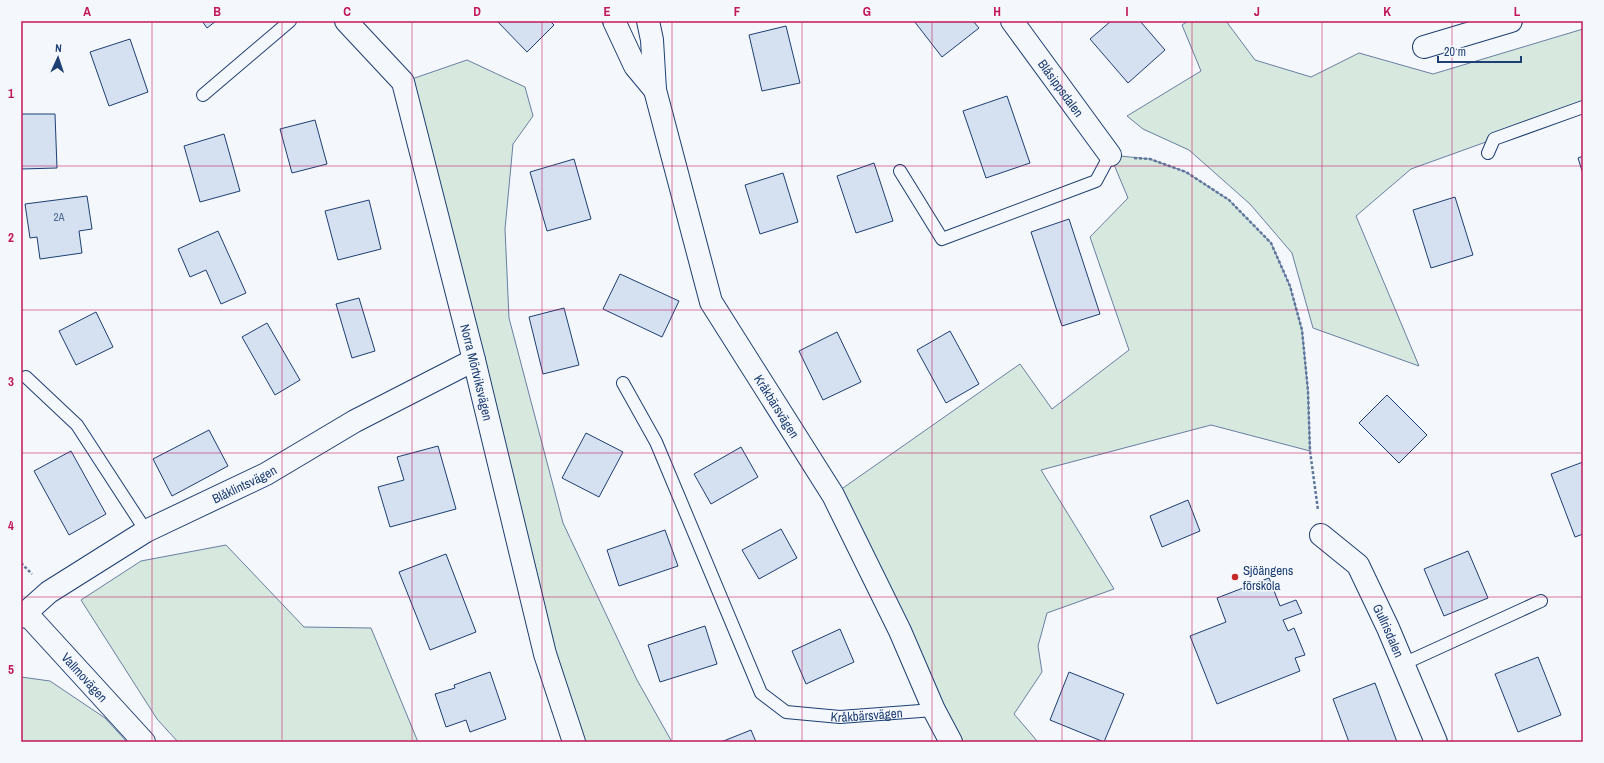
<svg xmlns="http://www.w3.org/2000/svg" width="1604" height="763" font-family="'Archivo Narrow',sans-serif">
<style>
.green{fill:#d7e8df;stroke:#687fa3}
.building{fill:#d5e0f0;stroke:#1d3f73}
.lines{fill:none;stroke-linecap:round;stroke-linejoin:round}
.lane-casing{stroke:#1d3f73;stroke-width:14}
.street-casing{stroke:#1d3f73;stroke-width:24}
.path{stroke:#5e769c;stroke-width:2.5;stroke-dasharray:3 2;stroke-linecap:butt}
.lane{stroke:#f4f7fb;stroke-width:12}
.street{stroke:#f4f7fb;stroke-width:22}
.grid{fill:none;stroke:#c2185b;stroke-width:1;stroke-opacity:0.55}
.poi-dot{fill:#c62828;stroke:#f4f7fb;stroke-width:1.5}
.labels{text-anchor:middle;stroke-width:3;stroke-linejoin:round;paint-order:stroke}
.number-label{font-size:11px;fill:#4b6792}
.street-label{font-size:13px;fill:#1d3f73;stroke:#f4f7fb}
.poi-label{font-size:13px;fill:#1d3f73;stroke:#f4f7fb;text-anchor:start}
.neatline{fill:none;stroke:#c2185b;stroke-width:1.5}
.grid-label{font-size:13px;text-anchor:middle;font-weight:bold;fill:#c2185b}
</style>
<rect width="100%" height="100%" fill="#f4f7fb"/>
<!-- green -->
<path class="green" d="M1188,21H1226L1255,60L1311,77L1359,53L1433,74L1583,29V107L1411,169L1356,216L1419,366L1313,328L1292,253L1250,204L1189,150L1143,129L1127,116L1201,71L1182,25Z
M467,60L525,87L533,116L513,144L505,229L509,318L563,523L637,680L672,742H574L403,82Z
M1110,155L1150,159L1186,172L1229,200L1271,243L1290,286L1302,330L1308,391L1310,451L1211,425L1041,470L1114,589L1047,613L1038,646L1042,672L1014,714L1038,742H951L833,495L1020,364L1052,409L1129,350L1090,237L1128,198Z
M226,545L304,627L371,628L418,742H178L157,719L81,600L141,561Z
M21,677L50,681L105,718L127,742H21Z"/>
<!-- building -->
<path class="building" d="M202,21H216L207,28Z
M497,21H550L554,25L527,52Z
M914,21H973L979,28L942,57Z
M1111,21H1140L1165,50L1128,83L1090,39Z
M786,26L800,83L762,91L749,35Z
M130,39L148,92L109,106L90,52Z
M1007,96L1030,163L986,178L963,111Z
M21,114H55L57,168L21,169Z
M315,120L327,164L292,173L280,129Z
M224,134L240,191L200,202L184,146Z
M1583,156V174L1578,158Z
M574,159L591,219L547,231L530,172Z
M874,163L893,221L856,233L837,176Z
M783,173L798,222L760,234L745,185Z
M87,196L92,229L79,231L82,253L40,259L37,237L30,238L25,204Z
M1455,197L1473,255L1431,268L1413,210Z
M369,200L381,249L338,260L325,211Z
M1069,219L1100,314L1062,326L1031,232Z
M218,231L246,293L221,304L206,270L190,277L178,249Z
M620,274L679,301L662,337L603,309Z
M359,298L375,351L352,358L336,304Z
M564,308L579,365L543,374L529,317Z
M96,312L113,347L76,365L59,331Z
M267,323L300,380L275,395L242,337Z
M950,331L979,384L946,403L917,350Z
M837,332L861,382L823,400L799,351Z
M1387,395L1427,435L1399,463L1359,423Z
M209,430L228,466L172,496L153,459Z
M586,433L623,452L599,497L562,478Z
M438,446L456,509L390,527L378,487L404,480L397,457Z
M741,447L758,477L711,504L694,474Z
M71,451L106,514L69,535L34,471Z
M1583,462V534L1575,537L1551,474Z
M1188,500L1200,531L1162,547L1150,516Z
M781,529L797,558L759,579L742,550Z
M665,530L678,566L619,586L607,550Z
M1468,551L1488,598L1444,616L1424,569Z
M446,554L476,632L430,650L399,572Z
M1269,578L1280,606L1296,600L1302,613L1283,620L1288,631L1294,628L1305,655L1295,658L1300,671L1217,704L1190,636L1226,622L1217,598Z
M705,626L717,664L660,682L648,645Z
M840,629L854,662L806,684L792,651Z
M1538,657L1561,715L1518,732L1495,674Z
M490,672L506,719L470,732L466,720L446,727L435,694L455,688L454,685Z
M1069,672L1124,694L1104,742L1050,720Z
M1375,683L1397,742H1349L1333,699Z
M751,730L756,742H721Z"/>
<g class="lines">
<defs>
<g id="lane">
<path d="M203,95L290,21"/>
<path d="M1488,153L1494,139L1583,107"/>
<path d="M900,171L942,239L1096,181L1110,155"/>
<path d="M26,377L77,425L146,531"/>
<path id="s1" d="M623,383L656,442L761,693L786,712L840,717L934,710"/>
<path d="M1403,664L1541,601"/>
</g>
<g id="street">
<path id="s2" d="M346,21L403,82L474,360L545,654L574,742"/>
<path d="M614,21L635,66L655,90"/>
<path id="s3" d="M648,21L652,40L655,90L711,302L833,495L900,631L934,710L951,742"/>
<path id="s4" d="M1012,21L1110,155"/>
<path d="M1424,47L1511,21"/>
<path id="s5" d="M1321,535L1358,565L1388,628L1436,742"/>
<path id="s6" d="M26,613L144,742"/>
<path id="s7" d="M21,617L49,592L146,531L266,474L355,421L474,360"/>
</g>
</defs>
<!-- lane casing -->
<use href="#lane" class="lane-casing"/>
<!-- street casing -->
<use href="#street" class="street-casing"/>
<!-- path -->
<path class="path" d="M1134,158L1150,159L1186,172L1229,200L1271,243L1290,286L1302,330L1308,391L1310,451L1318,510
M21,563L32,574"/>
<!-- lane -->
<use href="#lane" class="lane"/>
<!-- street -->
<use href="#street" class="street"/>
</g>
<!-- grid -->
<path class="grid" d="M152,21V742M282,21V742M412,21V742M542,21V742M672,21V742M802,21V742M932,21V742M1062,21V742M1192,21V742M1322,21V742M1452,21V742M21,166H1583M21,310H1583M21,453H1583M21,597H1583"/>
<!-- markers -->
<circle class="poi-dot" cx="1235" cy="577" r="4"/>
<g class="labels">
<!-- number labels -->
<g class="number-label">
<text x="59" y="221">2A</text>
</g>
<!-- street labels -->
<g class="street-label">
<text dy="5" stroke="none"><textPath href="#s4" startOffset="83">Blåsippsdalen</textPath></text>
<text dy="5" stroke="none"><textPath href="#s2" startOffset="383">Norra Mörtviksvägen</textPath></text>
<text dy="5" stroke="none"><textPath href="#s3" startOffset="412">Kråkbärsvägen</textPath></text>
<text dy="5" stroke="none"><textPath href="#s7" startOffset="261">Blåklintsvägen</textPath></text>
<text dy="5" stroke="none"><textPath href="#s5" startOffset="120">Gullrisdalen</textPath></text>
<text dy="5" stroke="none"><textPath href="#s6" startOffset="87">Vallmovägen</textPath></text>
<text dy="5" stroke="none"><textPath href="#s1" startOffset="452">Kråkbärsvägen</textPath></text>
</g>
<!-- poi labels -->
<g class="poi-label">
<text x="1243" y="575">Sjöängens<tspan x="1243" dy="15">förskola</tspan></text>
</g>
</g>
<!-- border -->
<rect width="1604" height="763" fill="none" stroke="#f4f7fb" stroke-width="44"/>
<!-- north arrow -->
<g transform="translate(58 58) rotate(3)" stroke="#f4f7fb" stroke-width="3" paint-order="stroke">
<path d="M0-3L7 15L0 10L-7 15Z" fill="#1d3f73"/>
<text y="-6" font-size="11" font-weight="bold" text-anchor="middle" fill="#1d3f73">N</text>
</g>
<!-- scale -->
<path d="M1438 56v6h83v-6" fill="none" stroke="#1d3f73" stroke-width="2"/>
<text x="1444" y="56" font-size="12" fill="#1d3f73" stroke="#f4f7fb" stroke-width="3" paint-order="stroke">20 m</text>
<rect x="22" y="22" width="1560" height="719" class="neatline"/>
<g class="grid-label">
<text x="87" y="16">A</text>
<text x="217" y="16">B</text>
<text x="347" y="16">C</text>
<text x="477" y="16">D</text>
<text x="607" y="16">E</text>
<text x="737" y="16">F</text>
<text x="867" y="16">G</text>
<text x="997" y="16">H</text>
<text x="1127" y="16">I</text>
<text x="1257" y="16">J</text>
<text x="1387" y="16">K</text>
<text x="1517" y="16">L</text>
<text x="11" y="98">1</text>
<text x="11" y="242">2</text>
<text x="11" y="386">3</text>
<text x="11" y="530">4</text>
<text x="11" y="674">5</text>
</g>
</svg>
